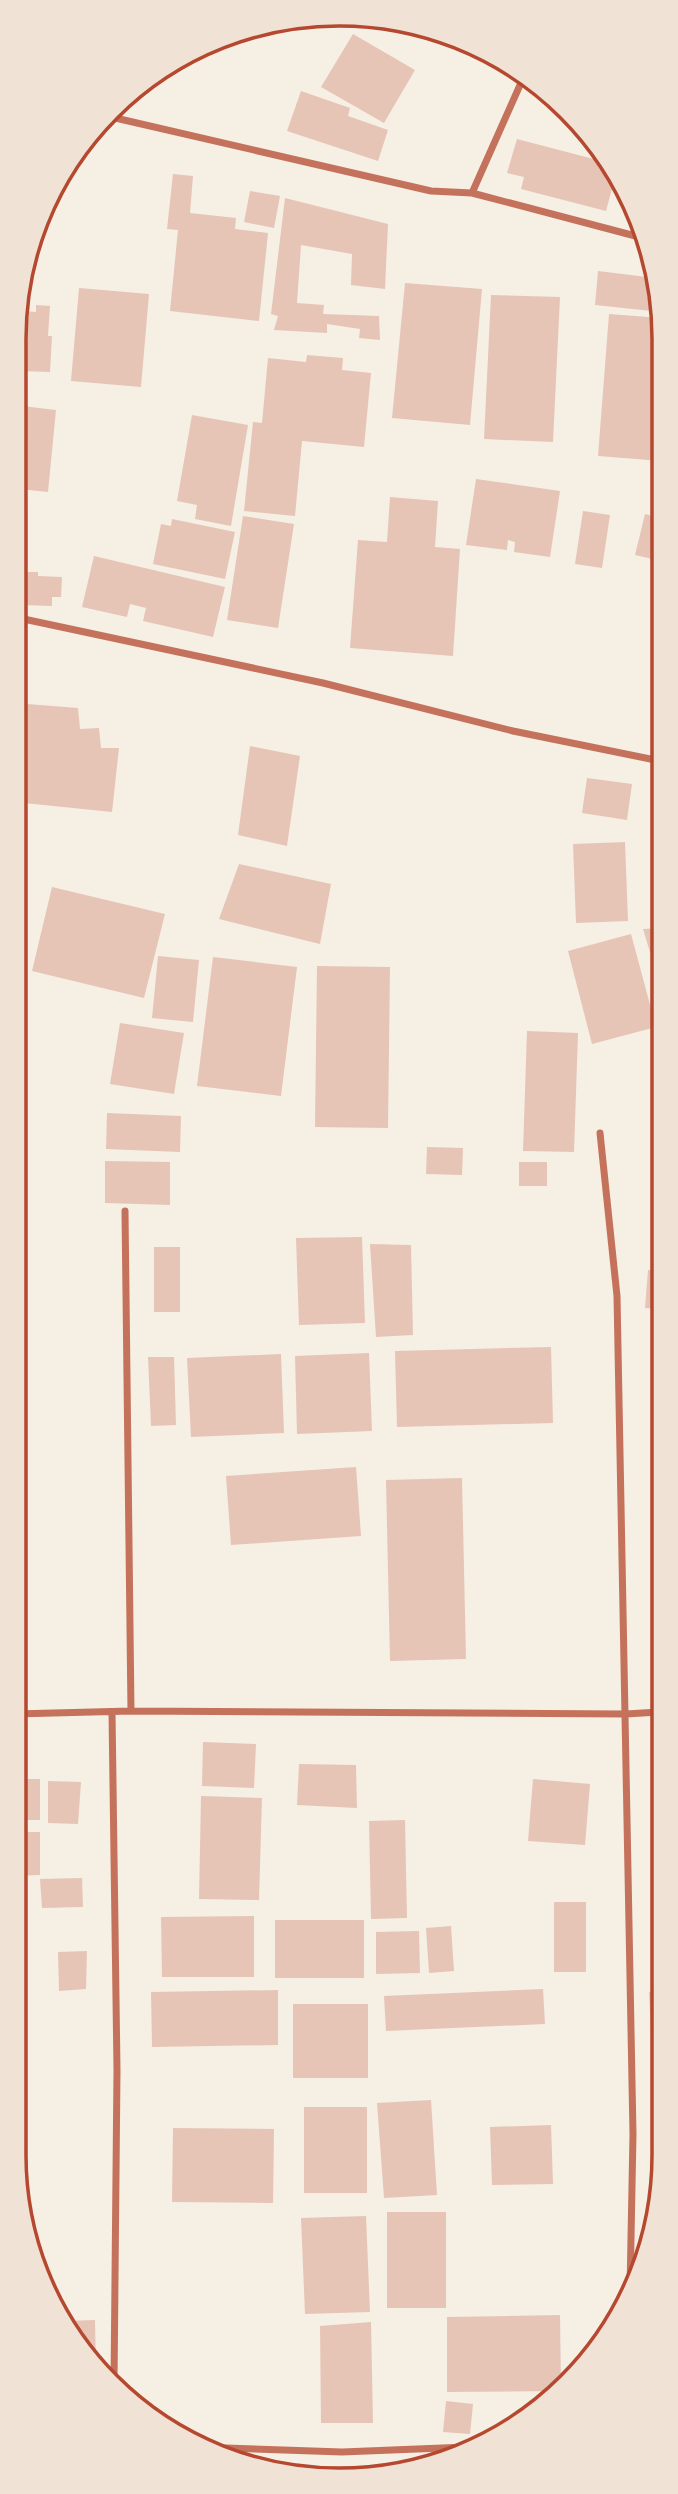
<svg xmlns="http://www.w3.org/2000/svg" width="678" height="2494" font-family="Rubik,sans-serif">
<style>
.building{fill:#e6c5b7}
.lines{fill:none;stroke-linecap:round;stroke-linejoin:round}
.minor{stroke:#c5725c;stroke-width:7}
.rim{fill:none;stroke:#b5482f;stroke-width:3.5}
</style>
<rect width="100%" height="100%" fill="#f6efe4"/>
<!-- building -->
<path class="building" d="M353,34L415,70L384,123L321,87Z
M301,91L350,108L348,116L388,130L378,161L287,131Z
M517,139L609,163L616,174L606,211L521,189L524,177L507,173Z
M173,174L193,176L190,213L236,218L235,229L268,233L259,321L170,311L178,230L167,229Z
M250,191L280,196L274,228L244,222Z
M285,198L388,224L385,289L351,285L352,254L301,245L297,303L324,305L323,314L379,316L380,340L359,338L360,329L327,324V333L274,330L278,316L271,314Z
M598,271L655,278L661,297V312L595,305Z
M405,283L482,289L470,425L392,418Z
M79,288L149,294L141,387L71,381Z
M491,295L560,297L553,442L484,439Z
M36,305L50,306L48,336H52L50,372L20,371L23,311L36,312Z
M609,314L661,318V461L598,456Z
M307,355L343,358L342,370L371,373L364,447L302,441L295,516L244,511L253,422L262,423L268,358L306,362Z
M22,406L56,410L48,492L19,489Z
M192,415L248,425L231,526L195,519L197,505L177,501Z
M476,479L560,491L550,557L514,552L515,542L508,540L507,550L466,545Z
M390,497L438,501L435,547L460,549L453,656L350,648L358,540L387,542Z
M583,511L610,515L602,568L575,564Z
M645,514L661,518V561L635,555Z
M243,516L294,524L278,628L227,620Z
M172,519L235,532L225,579L153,564L161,524L171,526Z
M94,556L225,587L213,637L143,621L146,608L130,604L127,617L82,607Z
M19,572H38V576L62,577L61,597H52V606L21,605L22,585H19Z
M27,704L78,708L80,729L99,728L101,748H119L112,812L24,803Z
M250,746L300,756L287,846L238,835Z
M587,778L632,784L627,820L582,813Z
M625,842L628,921L576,923L573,844Z
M239,864L331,884L320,944L219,919Z
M52,887L165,914L144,998L32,971Z
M660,928V982H659L643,929Z
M631,934L656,1027L592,1044L568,951Z
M158,956L199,960L193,1022L152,1018Z
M213,957L297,967L281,1096L197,1086Z
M317,966L390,967L388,1128L315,1127Z
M120,1023L184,1033L174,1094L110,1084Z
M527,1031L578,1033L574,1152L523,1151Z
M107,1113L181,1116L180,1152L106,1149Z
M427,1147L463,1148L462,1175L426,1174Z
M105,1161L170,1162V1205L105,1203Z
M519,1162H547V1186H519Z
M362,1237L365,1323L299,1325L296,1238Z
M370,1244L411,1245L413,1335L376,1337Z
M154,1247H180V1312H154Z
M648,1270L660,1271L659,1309L645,1308Z
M551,1347L553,1423L397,1427L395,1351Z
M369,1353L372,1431L297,1434L295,1356Z
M281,1354L284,1433L191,1437L187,1358Z
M148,1357H174L176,1425L151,1426Z
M356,1467L361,1536L231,1545L226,1476Z
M462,1478L466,1659L390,1661L386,1480Z
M203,1742L256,1744L254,1788L202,1786Z
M299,1764L356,1765L357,1808L297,1805Z
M15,1779H40V1820H15Z
M533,1779L590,1784L585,1845L528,1841Z
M48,1781L81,1782L78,1824L48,1823Z
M201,1796L262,1798L259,1900L199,1899Z
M405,1820L407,1918L371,1919L369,1821Z
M15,1832H40V1875L15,1876Z
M82,1878L83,1907L42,1908L40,1879Z
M15,1899H19L25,1994H15Z
M554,1902H586V1972H554Z
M254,1916V1977H162L161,1917Z
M275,1920H364V1978H275Z
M451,1926L454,1971L429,1973L426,1928Z
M419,1931L420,1973L376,1974V1932Z
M87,1951L86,1989L59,1991L58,1952Z
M543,1989L545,2024L386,2031L384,1996Z
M278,1990V2045L152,2047L151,1992Z
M658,1991V2072H653L649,1992Z
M293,2004H368V2078H293Z
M431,2100L437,2195L384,2198L377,2103Z
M304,2107H367V2193H304Z
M551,2125L553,2184L492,2185L490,2127Z
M173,2128L274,2129L273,2203L172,2202Z
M387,2212H446V2308H387Z
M366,2216L370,2312L305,2314L301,2218Z
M560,2315L561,2386L556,2391L447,2392V2317Z
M95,2320L96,2370L66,2321Z
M371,2322L373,2423H321L320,2326Z
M446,2401L473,2404L470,2434L443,2432Z"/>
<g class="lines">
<!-- minor -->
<path class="minor" d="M111,117L431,191L472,193L643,238
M472,193L524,76
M19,618L323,683L513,731L660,761
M600,1133L617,1296L633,2134L630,2291
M125,1211L131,1711
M112,1712L117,2070L114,2384
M15,1714L131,1711L626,1714L659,1712
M197,2447L342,2452L467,2447"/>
</g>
<!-- crop -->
<path d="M0 0H678V2494H0ZM339 26H339A313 313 0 0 1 652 339V2155A313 313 0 0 1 339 2468H339A313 313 0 0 1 26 2155V339A313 313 0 0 1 339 26Z" fill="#f1e2d6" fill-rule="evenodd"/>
<path class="rim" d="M339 26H339A313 313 0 0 1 652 339V2155A313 313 0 0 1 339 2468H339A313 313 0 0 1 26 2155V339A313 313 0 0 1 339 26Z"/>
</svg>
